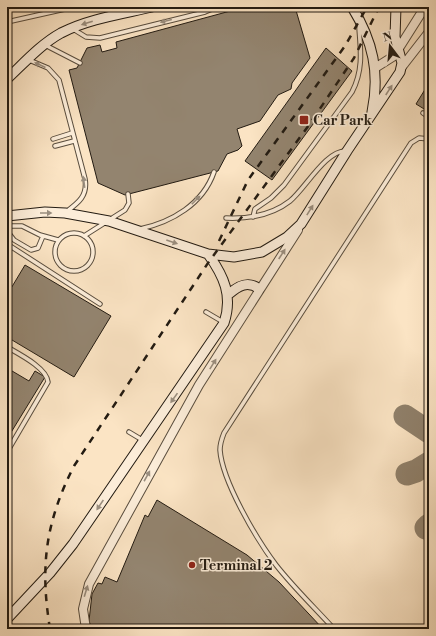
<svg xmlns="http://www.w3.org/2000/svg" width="436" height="636" font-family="'Libre Bodoni',serif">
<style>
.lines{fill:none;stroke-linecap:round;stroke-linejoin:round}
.taxiway{stroke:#8f806b;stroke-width:23}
.building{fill:#93846f;stroke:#231b12}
.service-casing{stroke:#594d3e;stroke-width:5.5}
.tertiary-casing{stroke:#594d3e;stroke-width:10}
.secondary-casing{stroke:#231b12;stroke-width:11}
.service{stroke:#fcedd9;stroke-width:3.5}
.tertiary{stroke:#fcedd9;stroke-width:8}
.secondary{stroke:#fcedd9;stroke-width:9}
.rail{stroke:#231b12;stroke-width:2.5;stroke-dasharray:7 7;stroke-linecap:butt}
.oneway{fill:#9a8e7f}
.poi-dot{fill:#8f2418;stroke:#fcedd9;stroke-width:1.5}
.labels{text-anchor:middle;stroke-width:3;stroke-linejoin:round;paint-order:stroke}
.poi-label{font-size:14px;font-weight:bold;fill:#231b12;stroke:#fcedd9;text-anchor:start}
</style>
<rect width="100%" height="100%" fill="#fbe4c4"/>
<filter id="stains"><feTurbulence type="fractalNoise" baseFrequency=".005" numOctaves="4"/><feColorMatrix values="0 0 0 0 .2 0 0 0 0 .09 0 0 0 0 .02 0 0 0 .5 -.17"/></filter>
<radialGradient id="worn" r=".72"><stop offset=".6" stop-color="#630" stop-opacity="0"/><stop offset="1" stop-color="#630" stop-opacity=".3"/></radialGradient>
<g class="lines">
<!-- taxiway -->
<path class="taxiway" d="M405,416L429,432
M407,474L416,471L429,463
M426,528L429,525"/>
</g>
<!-- building -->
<path class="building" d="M245,7H295L310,58L292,83L291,89L278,95L260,121L237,129L242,146L238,150L227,154L218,171L125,195L98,183L69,70L77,68L87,48L100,45L102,52L117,48L116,42Z
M326,48L352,71L272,180L245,161Z
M429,83V112L416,104Z
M25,265L111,316L74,377L7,337V295Z
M7,368L29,381L35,371L45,377L7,439Z
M157,500L247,555L279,582L323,629H92L89,621L92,594L98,583L102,584L105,577L117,582L145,515L148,517Z"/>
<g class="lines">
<defs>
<path id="service" d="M7,22L74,7
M73,29L86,37L100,38L205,12L217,7
M45,45L80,63
M29,60L48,68L59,80L85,179C88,196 78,203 66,212
M423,113L429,117
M53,139L72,133
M55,146L74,141
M253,217L255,209L271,198L284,185L352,92C363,71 361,52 359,28
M226,218C249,219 272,215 290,201C305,189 326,150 346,151
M7,226H22L40,235L58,240
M140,229C172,222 203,204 214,172
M7,231L14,240L31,250L38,248L43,236
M55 252a19 19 0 1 1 38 0a19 19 0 1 1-38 0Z
M84,236L125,210L129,203L128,194
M7,244L100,304
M206,312L223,322
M7,347C19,354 47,368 48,382L7,452
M129,432L144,441
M334,629C315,608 294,588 276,565C257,540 222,481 220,450C220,444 222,438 224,433L411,143L419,138L429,139"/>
<path id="tertiary" d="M375,68L394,56L425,7
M401,68L429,32
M86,629L83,609L89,584L199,385L298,230"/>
<path id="secondary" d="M352,7C373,41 380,73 372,112
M7,79C24,63 41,44 61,33C88,19 122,14 152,7
M7,216L45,212L65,213L109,221L208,254L234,257L262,252L287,237L301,224L347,151L400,72L402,63L395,37L396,7
M229,294C238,286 248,280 259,289
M7,619L50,573L73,544L224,323C233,296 224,276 208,254"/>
</defs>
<!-- service casing -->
<use href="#service" class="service-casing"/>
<!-- tertiary casing -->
<use href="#tertiary" class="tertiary-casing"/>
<!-- secondary casing -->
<use href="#secondary" class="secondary-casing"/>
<!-- service -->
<use href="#service" class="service"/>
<!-- tertiary -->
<use href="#tertiary" class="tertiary"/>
<!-- secondary -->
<use href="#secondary" class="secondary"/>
<!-- rail -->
<path class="rail" d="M219,241L248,180L345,46L367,7
M50,629C40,567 45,523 74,466L208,263L309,125L354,58L379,7"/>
</g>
<!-- one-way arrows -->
<defs><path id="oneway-solid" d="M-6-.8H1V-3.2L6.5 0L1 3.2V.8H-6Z"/></defs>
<g class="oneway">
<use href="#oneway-solid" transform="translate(166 21) rotate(166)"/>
<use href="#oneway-solid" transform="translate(87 23) rotate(163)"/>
<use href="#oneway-solid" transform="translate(40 65) rotate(-156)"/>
<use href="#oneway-solid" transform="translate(389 90) rotate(-57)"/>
<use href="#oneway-solid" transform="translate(84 182) rotate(-97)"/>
<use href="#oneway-solid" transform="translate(196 200) rotate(-45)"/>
<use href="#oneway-solid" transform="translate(310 210) rotate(-58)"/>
<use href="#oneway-solid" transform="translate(46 213)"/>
<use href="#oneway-solid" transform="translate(172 242) rotate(19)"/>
<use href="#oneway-solid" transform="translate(282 254) rotate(-57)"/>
<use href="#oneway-solid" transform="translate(213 364) rotate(-58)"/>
<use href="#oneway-solid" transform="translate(174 398) rotate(125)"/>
<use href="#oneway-solid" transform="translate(147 476) rotate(-61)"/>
<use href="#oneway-solid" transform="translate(100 505) rotate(124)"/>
<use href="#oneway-solid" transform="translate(86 591) rotate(-73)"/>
</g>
<!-- markers -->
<g class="poi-dot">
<rect x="299" y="115" width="10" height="10" rx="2"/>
<circle cx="192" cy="565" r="4"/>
</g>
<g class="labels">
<!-- poi labels -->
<g class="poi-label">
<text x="313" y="125">Car Park</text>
<text x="200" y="570">Terminal 2</text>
</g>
</g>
<!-- margin -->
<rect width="436" height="636" fill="none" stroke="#fbe4c4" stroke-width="24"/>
<rect x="8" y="8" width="420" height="620" fill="none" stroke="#231b12" stroke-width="2"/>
<rect x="12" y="12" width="412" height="612" fill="none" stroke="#231b12"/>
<!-- north arrow -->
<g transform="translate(390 46) rotate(344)" stroke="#fcedd9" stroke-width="3" paint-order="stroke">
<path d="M0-3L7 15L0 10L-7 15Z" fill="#231b12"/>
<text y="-6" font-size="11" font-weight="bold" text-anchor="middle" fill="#231b12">N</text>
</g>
<rect width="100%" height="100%" filter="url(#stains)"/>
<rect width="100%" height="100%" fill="url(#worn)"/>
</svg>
